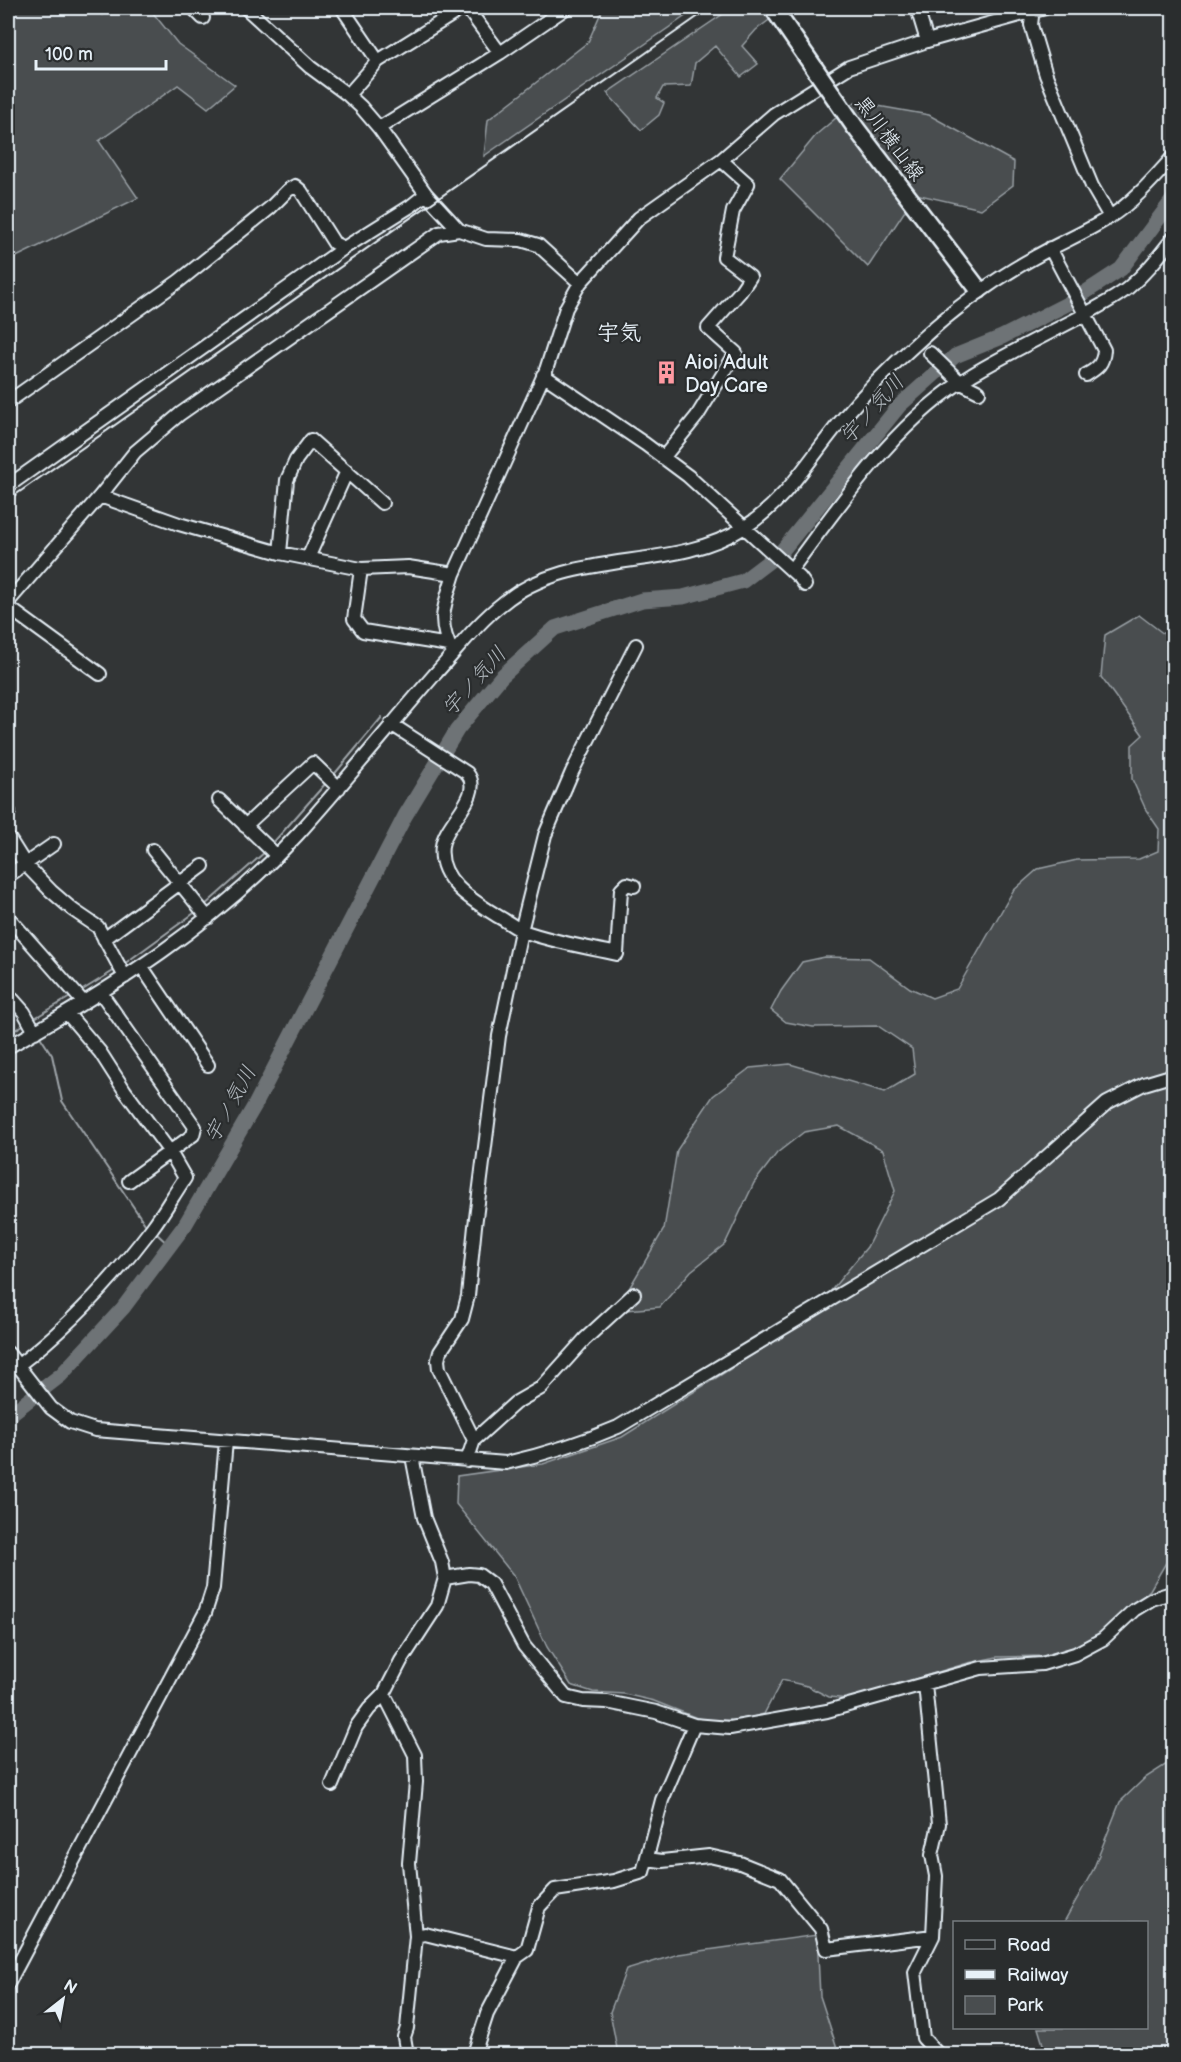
<svg xmlns="http://www.w3.org/2000/svg" width="1181" height="2062" font-family="'Balsamiq Sans','Klee One',sans-serif">
<style>
.green{fill:#494d4f;stroke:#989fa4;stroke-width:1.5}
.lines{fill:none;stroke-linecap:round;stroke-linejoin:round}
.stream{stroke:#9fa5aa;stroke-width:2}
.river{stroke:#6e7376;stroke-width:15}
.minor-casing{stroke:#e8f1f8;stroke-width:16}
.major-casing{stroke:#e8f1f8;stroke-width:21}
.minor{stroke:#2a2d2e;stroke-width:12}
.major{stroke:#2a2d2e;stroke-width:16}
.rail{stroke:#e8f1f8;stroke-width:2}
.major-bridge-casing{stroke:#e8f1f8;stroke-width:21;stroke-linecap:butt}
.major-bridge{stroke:#2a2d2e;stroke-width:16}
.labels{text-anchor:middle;stroke-width:4.5;stroke-linejoin:round;paint-order:stroke}
.street-label{font-size:20px;fill:#e8f1f8;stroke:#2a2d2e}
.poi-label{font-size:20px;fill:#e8f1f8;stroke:#2a2d2e;text-anchor:start}
.water-label{font-size:21px;font-style:italic;fill:#b1b8be;stroke:#2a2d2e}
.quarter-label{font-size:22px;font-weight:bold;fill:#e8f1f8;stroke:#2a2d2e}
</style>
<rect width="100%" height="100%" fill="#323536"/>
<filter id="ink" filterUnits="userSpaceOnUse"><feTurbulence type="fractalNoise" baseFrequency=".0167" numOctaves="2"/><feDisplacementMap in="SourceGraphic" scale="12" xChannelSelector="R" yChannelSelector="G"/><feConvolveMatrix kernelMatrix="1 2 1 2 8 2 1 2 1" color-interpolation-filters="sRGB"/></filter>
<g filter="url(#ink)">
<!-- green -->
<path class="green" d="M8,8H94L102,15L110,8H149L178,44L235,85L208,108L178,85L99,141L138,198L8,261Z
M603,8H697L484,156L488,120L588,42Z
M732,8H785L756,30L742,46L758,64L741,77L715,46L695,63L691,86L663,87L657,98L664,103L659,115L641,130L607,93Z
M855,102L929,115L1014,162L1013,185L981,209L916,194L868,267L780,179L817,134Z
M1139,615L1173,641L1174,1549L1150,1590L1104,1632L1074,1647L1045,1656L997,1657L968,1663L849,1699L829,1697L807,1686L782,1680L764,1714L745,1719L719,1721L697,1718L654,1701L624,1694L593,1692L571,1685L547,1647L514,1576L456,1504L457,1476L543,1464L622,1437L805,1322L867,1247L895,1191L883,1150L839,1126L804,1132L777,1153L754,1183L725,1244L691,1271L660,1307L627,1310V1292L664,1229L677,1150L713,1096L750,1068L790,1064L885,1092L915,1074L912,1049L878,1026L813,1027L786,1022L771,1010L781,991L802,962L825,957L869,958L910,988L932,998L957,989L1013,891L1038,869L1077,860L1139,859L1158,851L1159,829L1146,810L1132,779V745L1143,735L1101,677L1105,635Z
M1173,1760V2054H1046L1038,2028H1146V1922H1064L1093,1870L1120,1802L1145,1778Z
M817,1935L820,1996L839,2054H618L610,2012L626,1970L679,1954Z"/>
<g class="lines">
<!-- stream -->
<path class="stream" d="M332,777L382,717
M272,844L326,783
M204,906L265,852
M124,964L197,911
M81,991L115,970
M33,1019L72,996
M8,1034L25,1024
M39,1035L52,1055L62,1101L145,1224
M157,1234L170,1246"/>
<!-- river -->
<path class="river" d="M8,1416L61,1375L123,1308L185,1225L255,1105L405,816L457,730L501,677L555,628L642,600L683,597L743,581L781,552L899,406L955,356L1002,337L1069,303L1121,269L1174,198"/>
<defs>
<path id="minor" d="M193,8L203,18
M246,8L310,67L348,95L361,107L379,128L426,194L459,230
M342,8L378,61
M467,8L500,53
M917,8L927,41
M1033,8L1031,25L1046,75L1092,186L1110,217
M348,95L378,61L463,8
M379,128L500,53L566,8
M1050,248L1104,350C1103,364 1098,368 1086,375
M930,353L961,383L979,392
M543,375L645,444L688,476L800,578L805,585
M8,402L179,281L270,208L288,190L295,186L301,191L334,243L344,248
M663,458L697,416L736,353L708,328L740,292L750,277L724,257L733,211L748,184L721,160
M8,486L344,248L411,206L426,194
M100,496L179,524L280,553L361,569L408,567L454,574
M280,553L287,480L296,460L311,440L382,503
M308,558L347,471
M361,569L354,619L363,631L449,645
M791,570C844,499 896,421 973,374C1008,353 1046,335 1082,316C1097,307 1115,299 1128,288C1147,272 1159,256 1174,237
M8,602L100,496L135,452L180,414L439,233L459,230L486,239L521,240L538,245L580,283
M8,607L100,674
M453,653C436,621 444,607 454,574L546,370L566,308L580,283L639,218L721,160L774,114L849,67L927,41L1045,8
M391,724L467,773C485,795 445,822 442,846C437,881 475,902 499,917C507,921 515,928 523,931C553,942 586,947 617,954L621,890L627,884L634,886
M219,800L277,856
M8,813L9,812
M245,826L313,763L339,788
M10,840L25,864L51,891L73,910L98,927L125,977
M153,850L208,918
M8,876L54,844
M8,917L84,1003
M104,939L203,866
M142,967L208,1065
M101,993L195,1127L193,1135L129,1181
M8,994L24,1012L35,1032
M8,1047C114,987 214,925 298,834C345,782 389,727 435,674C457,650 477,623 503,603C571,547 671,574 745,527C786,501 810,458 840,422C864,393 891,366 919,341C955,308 993,280 1035,257C1059,243 1085,233 1108,218C1134,202 1154,178 1174,156
M8,1353L51,1408L70,1422L95,1430L506,1463C545,1454 581,1443 618,1427L999,1199L1107,1103L1144,1084L1174,1075
M16,1367C66,1329 114,1278 152,1228C164,1212 174,1194 185,1178L170,1152L125,1091L100,1052L67,1013
M474,1440L515,1403L541,1388L585,1339L634,1294
M467,1461L474,1440L439,1369L438,1360L440,1352L462,1319L468,1296L475,1226L499,1036L521,931L545,835L572,772L636,645
M445,1578L469,1574L479,1575L491,1584L524,1646L566,1697L583,1701L607,1702L656,1712L694,1725
M925,1684L939,1824L932,1855L936,1876L933,1936L915,1972L923,2038L938,2054
M384,1694L415,1755L416,1782L409,1863L416,1936
M332,1785L356,1727L369,1709L384,1694L401,1661L437,1606L445,1578L442,1562L424,1518L412,1456
M647,1859L662,1861L709,1856L740,1863L780,1879L821,1929L826,1949L933,1936
M8,1984L205,1613L213,1588L226,1441
M407,2054L404,2037L407,2028L416,1936L425,1934L517,1957
M474,2054L487,2014L517,1957L527,1950L539,1907L555,1890L614,1881L643,1872L662,1800L694,1725L730,1728L827,1711L981,1668L1042,1664L1075,1654L1103,1639L1134,1610L1152,1599L1174,1592"/>
<path id="major" d="M855,127L979,290"/>
</defs>
<!-- minor casing -->
<use href="#minor" class="minor-casing"/>
<!-- major casing -->
<use href="#major" class="major-casing"/>
<!-- minor -->
<use href="#minor" class="minor"/>
<!-- major -->
<use href="#major" class="major"/>
<!-- rail -->
<path class="rail" d="M8,500L710,8"/>
<defs>
<path id="major-bridge" d="M773,8L855,127"/>
</defs>
<!-- major-bridge casing -->
<use href="#major-bridge" class="major-bridge-casing"/>
<!-- major-bridge -->
<use href="#major-bridge" class="major-bridge"/>
</g>
</g>
<!-- icons -->
<defs>
<symbol id="building-bare" viewBox="-9 -9 18 18"><path d="M-4-6H4V6H1V3H-1V6H-4ZM-2.5-4.3h1.7v1.8h-1.7ZM.8-4.3h1.7v1.8H.8ZM-2.5-1h1.7V.8h-1.7ZM.8-1h1.7V.8H.8Z" fill="#ff9aa2" stroke="#2a2d2e" stroke-width="2.5" paint-order="stroke"/></symbol>
</defs>
<g fill-rule="evenodd">
<use href="#building-bare" x="650" y="356" width="33" height="33"/>
</g>
<g class="labels">
<!-- street labels -->
<g class="street-label">
<text transform="translate(890 138) rotate(53)" y="7">黒川横山線</text>
</g>
<!-- poi labels -->
<g class="poi-label">
<text x="685" y="369">Aioi Adult<tspan x="685" dy="23">Day Care</tspan></text>
</g>
<!-- water labels -->
<g class="water-label">
<text transform="translate(872 409) rotate(-48)" y="7">宇ノ気川</text>
<text transform="translate(474 681) rotate(-48)" y="7">宇ノ気川</text>
<text transform="translate(230 1104) rotate(-61)" y="7">宇ノ気川</text>
</g>
<!-- quarter labels -->
<g class="quarter-label">
<text x="619" y="340">宇気</text>
</g>
</g>
<!-- margin -->
<rect width="1181" height="2062" fill="none" stroke="#2a2d2e" stroke-width="30"/>
<rect x="15" y="15" width="1151" height="2032" fill="none" stroke="#e8f1f8" stroke-width="2" filter="url(#ink)"/>
<!-- legend -->
<rect x="953" y="1921" width="195" height="108" fill="#2a2d2e" stroke="#767b7f" stroke-width="1.5"/>
<rect x="965" y="1940" width="30" height="9" fill="#2a2d2e" stroke="#767b7f" stroke-width="1.5"/>
<text x="1007" y="1951" font-size="18" fill="#e8f1f8">Road</text>
<rect x="965" y="1970" width="30" height="9" fill="#e8f1f8" stroke="#767b7f" stroke-width="1.5"/>
<text x="1007" y="1981" font-size="18" fill="#e8f1f8">Railway</text>
<rect x="965" y="1996" width="30" height="18" fill="#494d4f" stroke="#767b7f" stroke-width="1.5"/>
<text x="1007" y="2011" font-size="18" fill="#e8f1f8">Park</text>
<!-- north arrow -->
<g transform="translate(63 1999) rotate(31)" stroke="#2a2d2e" stroke-width="4.5" paint-order="stroke">
<path d="M0-4.5L10 22L0 15L-10 22Z" fill="#e8f1f8"/>
<text y="-9" font-size="16" font-weight="bold" text-anchor="middle" fill="#e8f1f8">N</text>
</g>
<!-- scale -->
<path d="M36 60v9h130v-9" fill="none" stroke="#e8f1f8" stroke-width="3"/>
<text x="45" y="60" font-size="18" fill="#e8f1f8" stroke="#2a2d2e" stroke-width="4.5" paint-order="stroke">100 m</text>
</svg>
